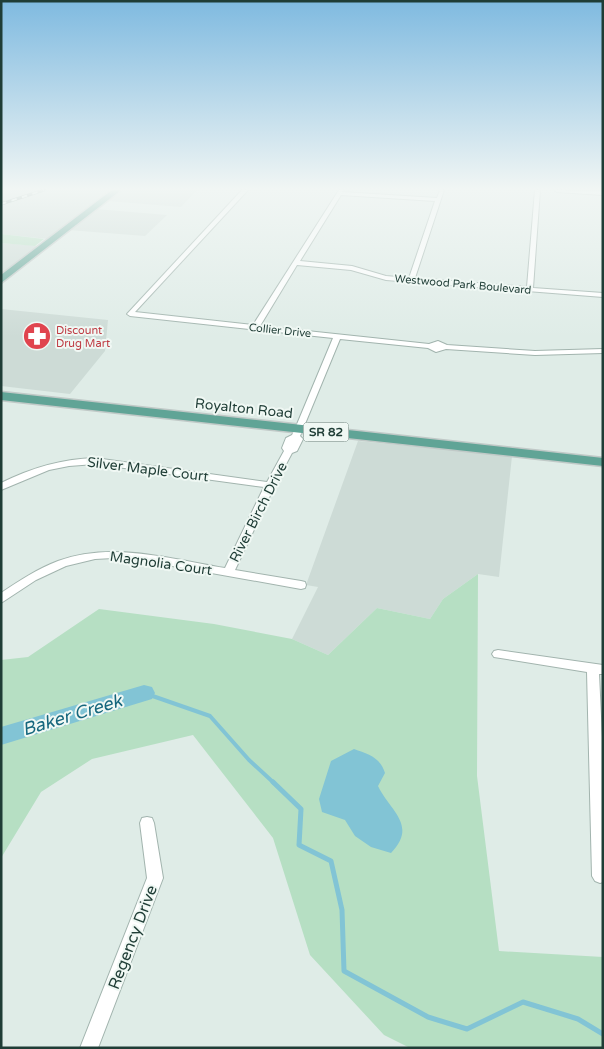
<svg xmlns="http://www.w3.org/2000/svg" width="604" height="1049" font-family="'Varela Round',sans-serif">
<style>
.built{fill:#cddbd6}
.green{fill:#b6dfc3}
.water{fill:#82c4d5}
.lines{fill:none;stroke-linecap:round;stroke-linejoin:round}
.stream-far1{stroke:#82c4d5;stroke-width:4}
.stream{stroke:#82c4d5;stroke-width:5}
.river{fill:#82c4d5;fill-rule:evenodd}
.minor-casing{stroke:#a2b4ae;stroke-width:2}
.primary-casing{stroke:#c0c9c7;stroke-width:3}
.minor{fill:#fff;fill-rule:evenodd}
.primary{fill:#60a496;fill-rule:evenodd}
.rail-casing{stroke:#597972;stroke-width:3}
.rail{stroke:#f0f8f4;stroke-width:2;stroke-dasharray:5.5;stroke-linecap:butt}
.labels{text-anchor:middle;stroke-width:4;stroke-linejoin:round;paint-order:stroke}
.far-street-label{font-size:11px;fill:#1f3d36;stroke:#f0f8f4}
.far-health-label{font-size:11px;fill:#be3a42;stroke:#f0f8f4;text-anchor:start}
.shield{fill:#f0f8f4;stroke:#5e756f;stroke-width:1}
.shield-label{font-size:12px;font-weight:bold;fill:#1f3d36}
.street-label{font-size:14px;fill:#1f3d36;stroke:#f0f8f4}
.near-street-label{font-size:16px;fill:#1f3d36;stroke:#f0f8f4}
.near-water-label{font-size:18px;font-style:italic;fill:#15667d;stroke:#f0f8f4}
</style>
<rect width="100%" height="100%" fill="#dfece7"/>
<!-- built -->
<path class="built" d="M1,190H114L48,239L1,234Z
M121,190H197L181,207L108,201Z
M96,209L167,215L145,236L68,230Z
M1,243L40,246L1,276Z
M1,309L108,320L105,351L70,394L1,386Z
M358,441L512,456L499,577L478,574L443,599L430,619L377,608L328,655L292,639L318,587L306,585Z"/>
<!-- green -->
<path class="green" d="M1,234L44,239L35,246L1,243Z
M478,574L477,776L499,951L603,957V1048H410L384,1035L310,955L273,838L193,735L92,759L41,792L1,858V660L28,657L99,609L214,624L292,639L328,655L377,608L430,619L443,599Z"/>
<!-- water -->
<path class="water" d="M354,749C368,754 380,757 385,773L378,786C390,811 418,825 391,853L371,847L355,836L345,820L322,812L319,799L331,761Z"/>
<g class="lines">
<!-- stream-far1 -->
<path class="stream-far1" d="M144,693L210,716L249,760L274,783"/>
<!-- stream -->
<path class="stream" d="M273,782L301,809L299,845L331,861L342,910L344,971L428,1017L467,1029L523,1002L578,1019L603,1034"/>
<!-- river -->
<path class="river" d="M144,685L152,687L155,693L152,699L1,745V727Z"/>
<defs>
<path id="minor" d="M242,190H248L135,312L253,325L339,190H343L342,192L437,198L440,190H444L415,278L527,287L535,190H540L533,288L603,293V297L386,280L351,270L297,265L260,326L429,344L438,341L447,345L535,351L603,349V353L535,355L446,349L436,352L428,348L340,339L300,436L303,439L297,451L292,453L275,485L235,570L301,581L305,582L306,585L305,588L301,589L133,559L113,558L95,559L66,566L36,580L1,603V593C19,581 37,569 58,561C112,541 170,559 225,568L264,487L95,464L69,466L49,470L1,490V483C31,468 61,459 95,458L267,482L284,451L282,448L286,438L292,435L295,429L333,338L130,316L127,314ZM341,195L435,201L409,278L386,276L352,266L300,261Z
M554,190L603,191V195L557,192Z
M498,650L603,665V674H599L603,758V882L600,883L595,881L592,876L587,672L494,657L492,654L494,651Z
M147,817L152,818L154,823L163,878L98,1048H80L147,878L140,823L142,818Z"/>
<path id="primary" d="M112,190H121L1,283V275Z
M1,392L603,458V466L1,400Z"/>
</defs>
<!-- minor casing -->
<use href="#minor" class="minor-casing"/>
<!-- primary casing -->
<use href="#primary" class="primary-casing"/>
<!-- minor -->
<use href="#minor" class="minor"/>
<!-- primary -->
<use href="#primary" class="primary"/>
<defs>
<path id="rail" d="M1,204L44,190"/>
</defs>
<!-- rail casing -->
<use href="#rail" class="rail-casing"/>
<!-- rail -->
<use href="#rail" class="rail"/>
</g>
<!-- sky -->
<linearGradient id="sky" x2="0" y2="1"><stop stop-color="#7fbae0"/><stop offset="0.56" stop-color="#f1f6f4"/><stop offset="1" stop-color="#f1f6f4" stop-opacity="0"/></linearGradient>
<rect width="604" height="337" fill="url(#sky)"/>
<!-- icons -->
<defs>
<symbol id="pharmacy-disc" viewBox="-11 -11 22 22"><circle r="9.5" fill="#e0444e" stroke="#f0f8f4"/><path d="M-2-6h4v4h4v4h-4v4h-4v-4h-4v-4h4Z" fill="#fff"/></symbol>
</defs>
<g fill-rule="evenodd">
<use href="#pharmacy-disc" x="21" y="320" width="32" height="32"/>
</g>
<g class="labels">
<!-- far-street labels -->
<g class="far-street-label">
<text transform="translate(463 284) rotate(5)" y="4">Westwood Park Boulevard</text>
<text transform="translate(280 330) rotate(6)" y="4">Collier Drive</text>
</g>
<!-- far-health labels -->
<g class="far-health-label">
<text x="56" y="334">Discount<tspan x="56" dy="13">Drug Mart</tspan></text>
</g>
<!-- shield labels -->
<rect class="shield" x="303.5" y="422.5" width="45" height="19" rx="4"/>
<g class="shield-label">
<text x="326" y="436">SR 82</text>
</g>
<!-- street labels -->
<g class="street-label">
<text transform="translate(244 408) rotate(6)" y="5">Royalton Road</text>
<text transform="translate(148 469) rotate(7)" y="5">Silver Maple Court</text>
<text transform="translate(258 512) rotate(-63)" y="5">River Birch Drive</text>
<text transform="translate(161 563) rotate(8)" y="5">Magnolia Court</text>
</g>
<!-- near-street labels -->
<g class="near-street-label">
<text transform="translate(132 937) rotate(-69)" y="6">Regency Drive</text>
</g>
<!-- near-water labels -->
<g class="near-water-label">
<text transform="translate(72 715) rotate(-17)" y="6">Baker Creek</text>
</g>
</g>
<!-- border -->
<rect width="604" height="1049" fill="none" stroke="#1f3d36" stroke-width="5"/>
</svg>
